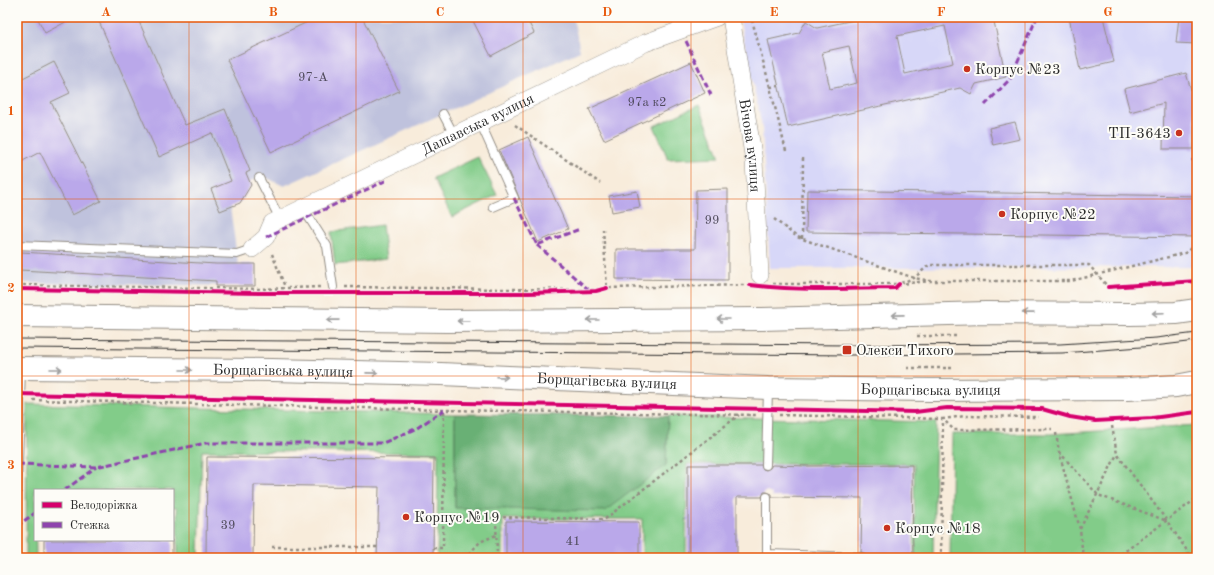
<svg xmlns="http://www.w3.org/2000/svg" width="1214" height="575" font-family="'Old Standard TT',serif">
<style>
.built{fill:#d7d7f8}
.industrial{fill:#bfc2dd}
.green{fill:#82cc89;stroke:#567c5a}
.forest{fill:#69b075;stroke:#4a6e50}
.building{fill:#baa8ea;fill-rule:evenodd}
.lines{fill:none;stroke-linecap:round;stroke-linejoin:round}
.service-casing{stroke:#928c83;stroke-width:10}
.minor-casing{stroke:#928c83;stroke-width:18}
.primary-casing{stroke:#928c83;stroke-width:24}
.path{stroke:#928c83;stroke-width:2.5;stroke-dasharray:3 3;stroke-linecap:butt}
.service{stroke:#fff;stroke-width:8}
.minor{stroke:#fff;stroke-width:17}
.primary{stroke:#fff;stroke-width:22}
.tram{stroke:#2b2b2b;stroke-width:1}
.quiet{stroke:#8e44ad;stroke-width:3;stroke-dasharray:6 3;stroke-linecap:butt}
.cycleway-casing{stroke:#fdfcf7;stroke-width:6}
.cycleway{stroke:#d6006c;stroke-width:4}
.oneway{stroke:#a0a0a0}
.grid{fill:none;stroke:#e8590c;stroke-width:1;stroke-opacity:0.55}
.poi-dot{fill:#c8321e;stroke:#fdfcf7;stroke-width:1.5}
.labels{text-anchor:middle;stroke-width:4;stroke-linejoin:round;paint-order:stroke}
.number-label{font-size:13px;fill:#4f4a5b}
.poi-label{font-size:15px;fill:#2b2b2b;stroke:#fdfcf7;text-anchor:start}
.street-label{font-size:15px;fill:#2b2b2b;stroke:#fdfcf7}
.neatline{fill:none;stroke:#e8590c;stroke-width:1.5}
.grid-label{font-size:13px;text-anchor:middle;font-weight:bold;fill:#e8590c}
</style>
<rect width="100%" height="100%" fill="#fdfcf7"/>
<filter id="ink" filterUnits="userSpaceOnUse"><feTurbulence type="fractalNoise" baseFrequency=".025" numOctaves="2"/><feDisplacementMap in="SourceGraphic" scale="8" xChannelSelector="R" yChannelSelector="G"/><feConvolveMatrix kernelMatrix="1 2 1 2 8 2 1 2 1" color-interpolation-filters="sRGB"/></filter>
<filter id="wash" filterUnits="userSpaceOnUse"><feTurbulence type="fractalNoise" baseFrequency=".012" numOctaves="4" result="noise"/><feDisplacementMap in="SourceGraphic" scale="16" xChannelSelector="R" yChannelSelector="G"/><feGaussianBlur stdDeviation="0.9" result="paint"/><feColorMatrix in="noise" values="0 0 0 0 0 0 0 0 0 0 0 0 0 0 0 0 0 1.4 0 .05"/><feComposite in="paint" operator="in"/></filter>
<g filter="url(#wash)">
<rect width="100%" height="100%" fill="#f8ecdb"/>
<!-- built -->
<path class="built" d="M739,17H1197V267L770,268L762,127Z"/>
<!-- industrial -->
<path class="industrial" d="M17,17H573L580,51L284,186L265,177L249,181L252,186L242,190L230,207L238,264H255V286L17,283Z"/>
<!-- green -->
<path class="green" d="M699,105L720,157L668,159L654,126Z
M478,157L497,195L452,217L433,178Z
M382,225L386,259L335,265L331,232Z
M27,404L455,414V508L666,465L668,416L936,422L933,558H915L914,464H687L686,558H642V519H503V558H437L438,453L202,451L199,556L178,555L177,507H173V490H35L36,558H26Z
M1197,425V558H950L952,434H1050Z"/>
<!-- forest -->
<path class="forest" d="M455,414L668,416L666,465L605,511L455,508Z"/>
<g id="blocks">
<!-- building -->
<path class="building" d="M37,17H75L45,33Z
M97,17H137L185,125L225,109L250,171L246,173L251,185L240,203L220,211L211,189L231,181L212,133L159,157Z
M318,17H362L399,91L271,152L227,60Z
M471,17H526L534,33L491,56Z
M868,17H993L1006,77L976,84L971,94L960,88L788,127L768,40L799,33L806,21L817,28ZM945,26L953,63L905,74L897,36ZM849,46L857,83L830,89L822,52Z
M1069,17H1103L1114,62L1080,70Z
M1179,17H1197V44L1176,43Z
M54,62L70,93L51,102L101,201L72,215L40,152L17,164V81Z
M691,62L705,93L604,140L589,109Z
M1186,73L1195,103L1194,149H1163L1164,103L1130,112L1124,89Z
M1015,122L1020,139L993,145L989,128Z
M528,137L568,229L538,242L499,150Z
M728,189V280L616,279V249H695L696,190Z
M807,190L1197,196V237L806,232Z
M637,191L640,207L612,212L609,196Z
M21,252L216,264H255V286H216V281L20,270Z
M207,457L434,458L433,558H377L379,487L254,485L253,558H206Z
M688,465H761L763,469L766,470L770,468L772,465L808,466L912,465L913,558H866V554L861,552L862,498L772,497V494L767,492H764L762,497H737V558H688Z
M506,521L639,522V558H506Z
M44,540H172V558H44Z"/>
</g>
</g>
<g filter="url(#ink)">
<use href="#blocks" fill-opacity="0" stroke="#928c83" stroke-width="1"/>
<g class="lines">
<defs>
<path id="service" d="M443,114L454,135
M480,122L514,198L493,207
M259,178L280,219
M303,208L327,246L333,287
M17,245L237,254L252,249
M766,465L768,389
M17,491L21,369
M767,497V554L861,557"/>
<g id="minor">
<path id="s1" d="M731,17L754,161L760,275"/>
<path id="s2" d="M252,249L266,237L272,223L645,43L717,17"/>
</g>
<g id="primary">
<path d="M17,316L447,321L762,319L986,313L1130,314L1176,313L1197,310"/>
<path id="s3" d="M17,368L272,370L441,374L768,388L931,390L1129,389L1176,386L1197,382"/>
</g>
</defs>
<!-- service casing -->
<use href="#service" class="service-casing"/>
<!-- minor casing -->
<use href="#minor" class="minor-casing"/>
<!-- primary casing -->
<use href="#primary" class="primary-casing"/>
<!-- path -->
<path class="path" d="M752,20L770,87
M779,86L770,87L786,151
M515,125L600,183
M774,219L797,237L914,278L926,280
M603,229L607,288
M802,239L803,158
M272,254L285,287
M901,283L914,278L929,265H1089L1108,287
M773,284H899L930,281H1071L1185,253L1197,243
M17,285L259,289L320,287
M345,287L589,290L607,288L746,285
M917,336H956
M907,368H955
M33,400L444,410L756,415
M779,415L943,419L954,430L1052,429
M1112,426L1117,454L1167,521L1192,558
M1056,433L1059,452L1080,529L1083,558
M1059,452L1098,495L1167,521
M443,516L496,517
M1080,529L1117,454
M272,547H378
M433,548H443L444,410
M465,558L480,542L496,535
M497,558L496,517L605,519L739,415
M941,558L943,419L965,416L1039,417
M1116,558L1197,498"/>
<!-- service -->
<use href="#service" class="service"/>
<!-- minor -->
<use href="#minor" class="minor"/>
<!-- primary -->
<use href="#primary" class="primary"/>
<!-- tram -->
<path class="tram" d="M17,339L851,345L1060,344L1156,338L1197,333
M17,348L851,355L1062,353L1154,346L1197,341"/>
<!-- quiet -->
<path class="quiet" d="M686,41L711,95
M985,105L1010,79L1037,17
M1192,159L1197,164
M514,198L537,245L580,229
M266,237L387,180
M537,245L589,290
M18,464L96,467L206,443H383L417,428L444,410
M65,490L96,467
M17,526L35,513"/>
<defs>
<path id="cycleway" d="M750,285C798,291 847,289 895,288L899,284
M1108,287L1197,281
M17,289L258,293H529L596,291L607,288
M17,394L915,412L947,408L1042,409L1070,417L1095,421L1152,418L1197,412"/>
</defs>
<!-- cycleway casing -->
<use href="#cycleway" class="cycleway-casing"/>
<!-- cycleway -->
<use href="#cycleway" class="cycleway"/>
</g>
<!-- one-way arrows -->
<defs><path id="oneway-shaft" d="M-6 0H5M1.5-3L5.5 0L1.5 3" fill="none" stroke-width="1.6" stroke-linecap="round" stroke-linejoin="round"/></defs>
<g class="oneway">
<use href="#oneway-shaft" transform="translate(1028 313) rotate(-179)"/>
<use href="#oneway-shaft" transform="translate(1158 313) rotate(178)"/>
<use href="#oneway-shaft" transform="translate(898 315) rotate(179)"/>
<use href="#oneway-shaft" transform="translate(723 319) rotate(180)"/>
<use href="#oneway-shaft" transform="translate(333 320) rotate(-179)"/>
<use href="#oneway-shaft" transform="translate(593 320) rotate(180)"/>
<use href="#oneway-shaft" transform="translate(463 321) rotate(180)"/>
<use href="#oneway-shaft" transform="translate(56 369)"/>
<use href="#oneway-shaft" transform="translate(186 370)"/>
<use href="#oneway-shaft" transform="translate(372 373) rotate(1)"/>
<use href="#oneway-shaft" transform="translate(502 377) rotate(2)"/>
</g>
</g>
<!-- grid -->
<path class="grid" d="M189,17V558M356,17V558M523,17V558M691,17V558M858,17V558M1025,17V558M17,199H1197M17,376H1197"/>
<!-- markers -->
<g class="poi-dot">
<circle cx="967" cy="69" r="4"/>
<circle cx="1179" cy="133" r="4"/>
<circle cx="1002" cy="214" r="4"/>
<rect x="842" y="345" width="10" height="10" rx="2"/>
<circle cx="406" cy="517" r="4"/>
<circle cx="887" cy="528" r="4"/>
</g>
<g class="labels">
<!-- number labels -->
<g class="number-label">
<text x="313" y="81">97-А</text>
<text x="647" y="106">97а к2</text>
<text x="712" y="224">99</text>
<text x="228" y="529">39</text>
<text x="573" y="545">41</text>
</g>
<!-- poi labels -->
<g class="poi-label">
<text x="975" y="74">Корпус №23</text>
<text x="1171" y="138" text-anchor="end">ТП-3643</text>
<text x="1010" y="219">Корпус №22</text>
<text x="856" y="355">Олекси Тихого</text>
<text x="414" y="522">Корпус №19</text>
<text x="895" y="533">Корпус №18</text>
</g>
<!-- street labels -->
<g class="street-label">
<text dy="5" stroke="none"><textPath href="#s2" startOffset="262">Дашавська вулиця</textPath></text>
<text dy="5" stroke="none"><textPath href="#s1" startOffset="130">Вічова вулиця</textPath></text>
<text dy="5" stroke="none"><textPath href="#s3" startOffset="266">Борщагівська вулиця</textPath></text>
<text dy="5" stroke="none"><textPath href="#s3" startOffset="590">Борщагівська вулиця</textPath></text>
<text dy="5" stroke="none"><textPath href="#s3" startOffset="914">Борщагівська вулиця</textPath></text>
</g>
</g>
<!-- margin -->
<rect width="1214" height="575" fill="none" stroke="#fdfcf7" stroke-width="44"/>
<!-- legend -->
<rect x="34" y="489" width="140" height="52" fill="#fdfcf7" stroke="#a9a8a5"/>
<rect x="42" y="502" width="20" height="6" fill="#d6006c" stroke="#a9a8a5"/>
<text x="70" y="509" font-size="12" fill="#2b2b2b">Велодоріжка</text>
<rect x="42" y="522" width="20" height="6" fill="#8e44ad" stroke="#a9a8a5"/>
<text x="70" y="529" font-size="12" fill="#2b2b2b">Стежка</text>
<rect x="22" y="22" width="1170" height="531" class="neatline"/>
<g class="grid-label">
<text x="106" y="16">A</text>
<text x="273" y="16">B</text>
<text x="440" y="16">C</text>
<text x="607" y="16">D</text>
<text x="774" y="16">E</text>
<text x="941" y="16">F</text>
<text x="1108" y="16">G</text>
<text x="11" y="115">1</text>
<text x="11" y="292">2</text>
<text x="11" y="469">3</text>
</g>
</svg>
